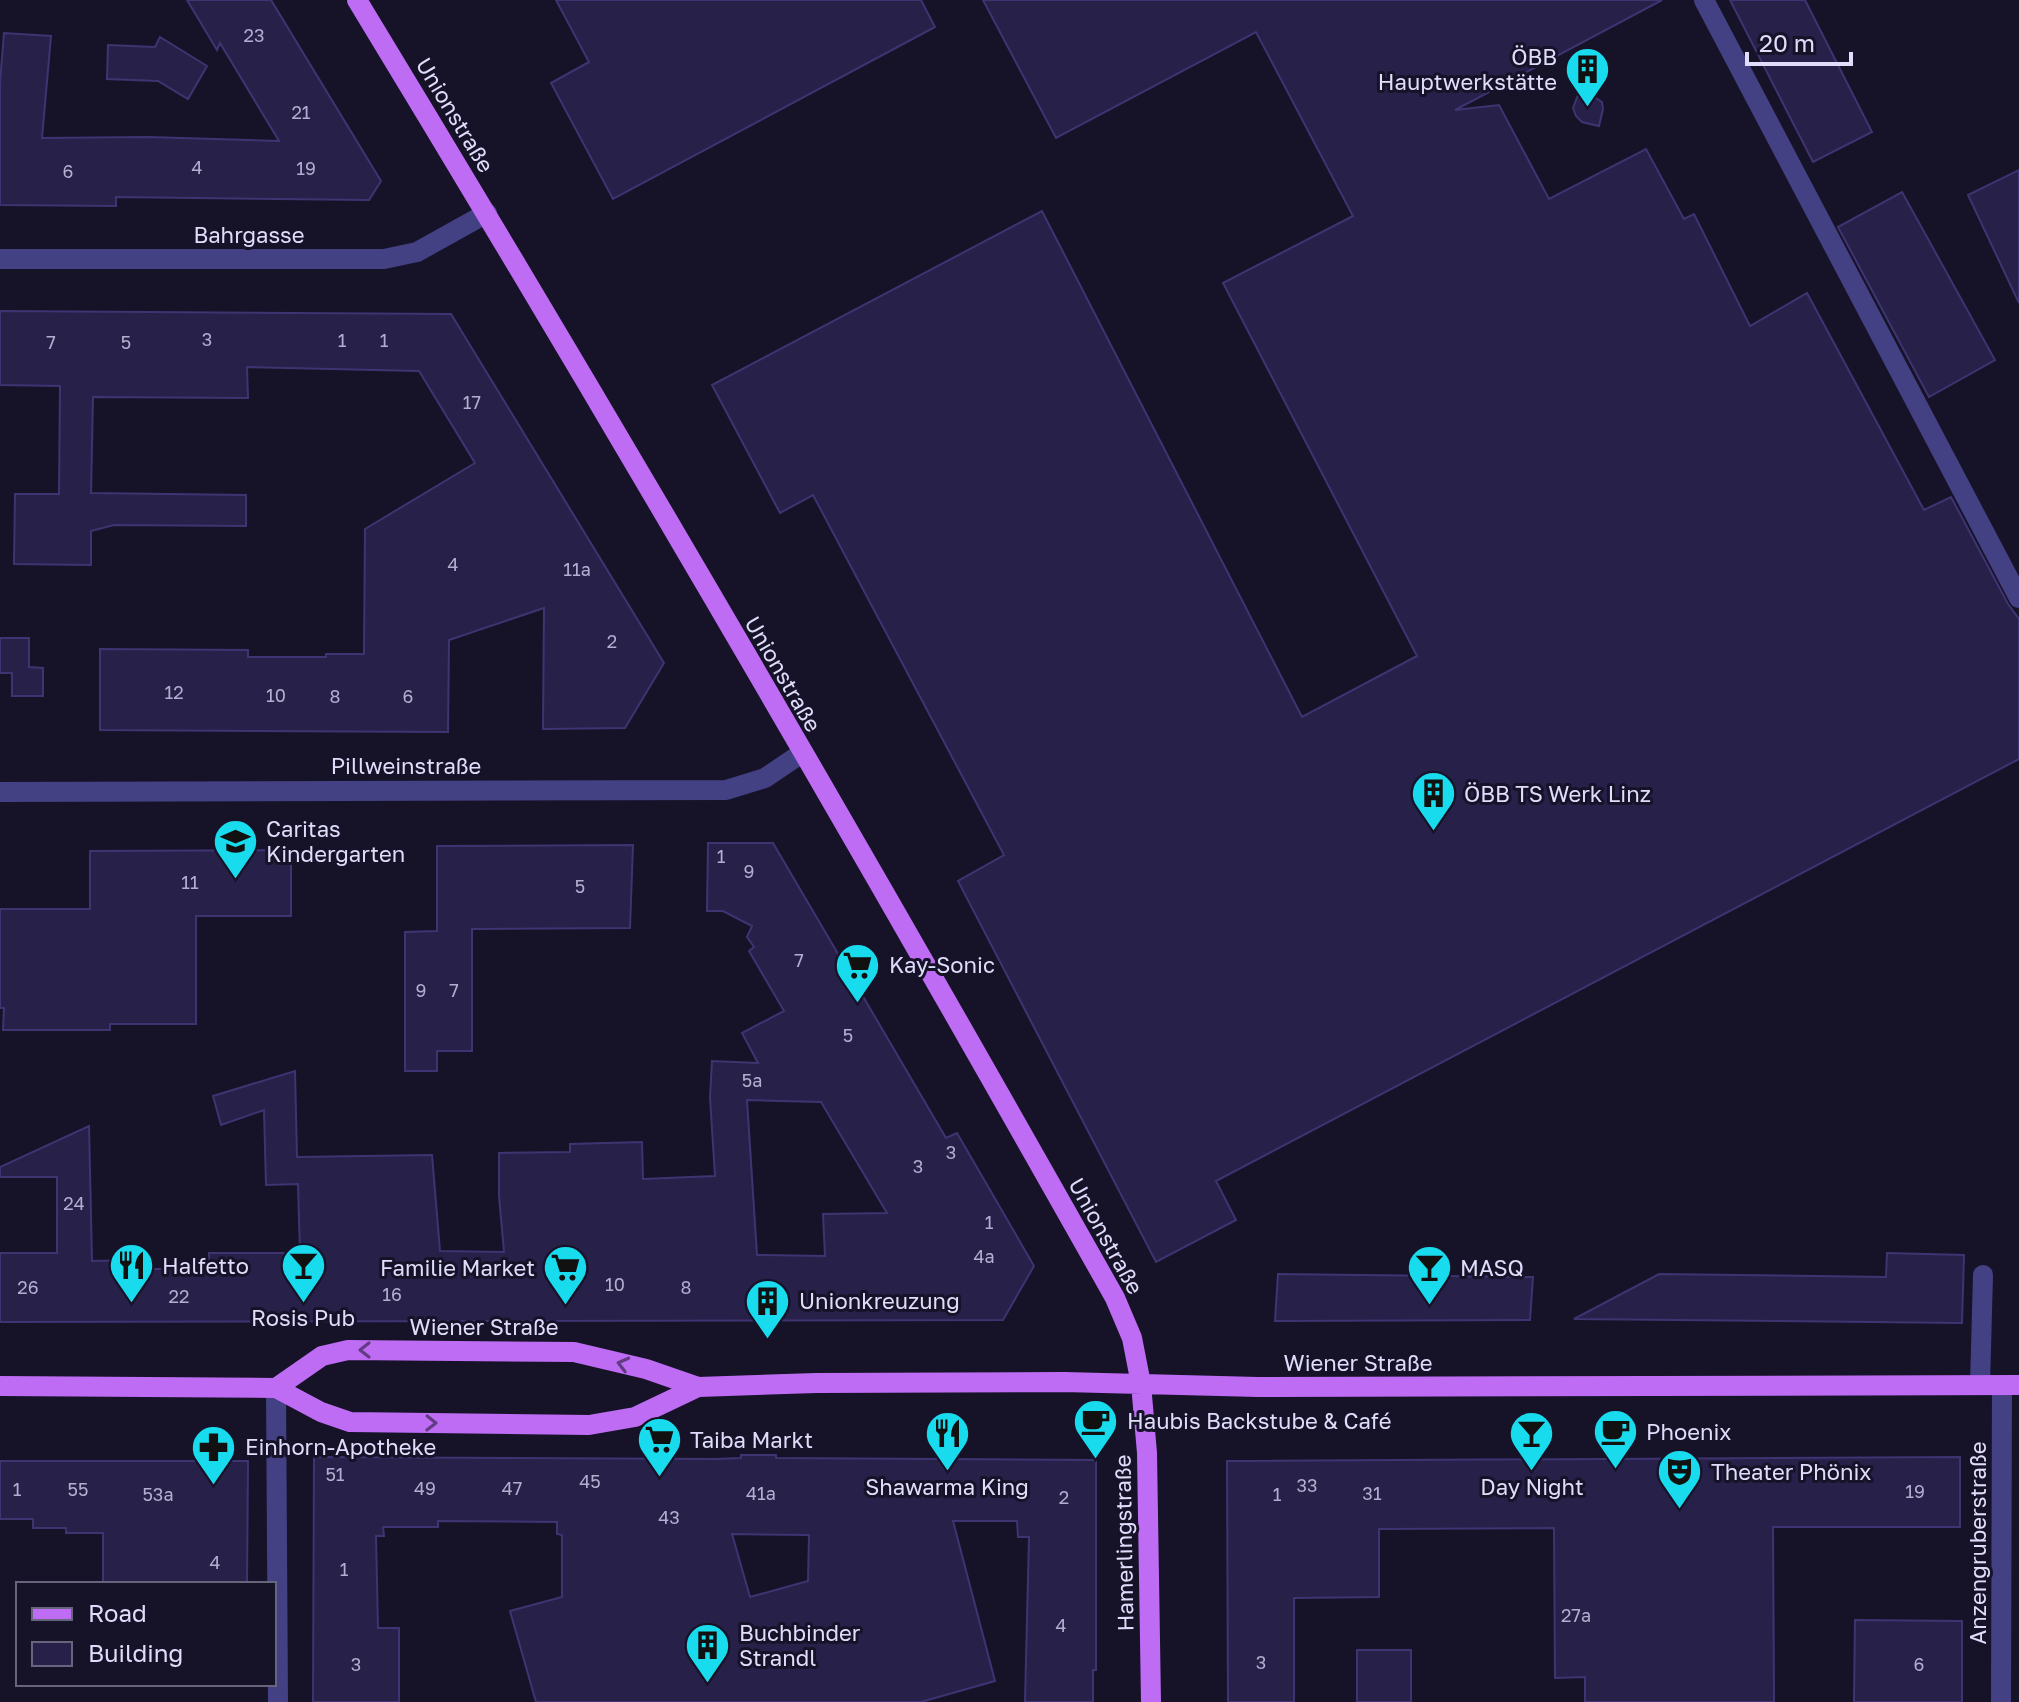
<svg xmlns="http://www.w3.org/2000/svg" width="2019" height="1702" font-family="'Golos Text',sans-serif">
<style>
.building{fill:#272048;stroke:#3f3472;stroke-width:2;fill-rule:evenodd}
.lines{fill:none;stroke-linecap:round;stroke-linejoin:round}
.minor{stroke:#434184;stroke-width:20}
.major{stroke:#bf6cf4;stroke-width:20}
.oneway{stroke:#623b84}
.labels{text-anchor:middle;stroke-width:6;stroke-linejoin:round;paint-order:stroke}
.number-label{font-size:18px;fill:#b2aecf}
.poi-label{font-size:22px;fill:#e0ddfc;stroke:#161329;text-anchor:start}
.street-label{font-size:22px;fill:#e0ddfc;stroke:#161329}
</style>
<rect width="100%" height="100%" fill="#161329"/>
<!-- building -->
<path class="building" d="M187,0H271L381,181L369,200L116,197V206L0,205V83L4,33L51,36L42,138L148,137L279,141L220,43L217,50Z
M556,0H921L935,27L613,199L551,83L589,62Z
M983,0H1662L1455,110L1499,105L1549,199L1646,149L1684,219L1694,214L1750,326L1807,293L1924,510L1951,497L2008,604L2019,619V759L1216,1181L1236,1220L1156,1262L958,881L1004,855L813,495L780,513L712,385L1042,211L1302,717L1417,656L1223,283L1353,216L1256,32L1056,138Z
M1730,0H1805L1872,132L1813,162Z
M160,37L207,66L188,99L158,81L107,79L108,45L155,47Z
M1590,94L1602,102L1603,109L1599,126L1582,122L1576,116L1573,108L1578,95Z
M2019,170V303L1968,195Z
M1902,192L1995,360L1929,397L1838,227Z
M0,311L451,314L664,663L625,728L543,729L544,608L449,640L448,732L100,730V649L248,650V657H326V654H364L365,529L475,463L419,371L247,367L248,398L93,397L91,493L246,495V526L114,525L91,531V565L14,564L15,494H59L60,386L0,385Z
M0,638H29V667L43,668V696H12V673H0Z
M708,843H773L946,1138L957,1133L1034,1266L1003,1320L0,1322V1253H57V1177H0V1167L89,1126L92,1261L135,1260V1269H209V1253H300L298,1184L266,1185L264,1110L221,1125L213,1096L295,1071L297,1157L432,1155L440,1251L504,1252L499,1196V1153L570,1152V1144L642,1142L643,1179L715,1176L710,1097L712,1061L758,1063L742,1033L784,1011L749,951L754,947L747,937L752,926L723,911H707ZM747,1100L821,1102L887,1213L823,1214L825,1256L757,1255Z
M633,845L630,928L472,929V1051H437V1071H405V932L437,931V846Z
M291,850V916H196V1024H110V1030H3L4,1008H0V909H90V851Z
M1887,1253L1964,1255L1962,1323L1574,1319L1659,1274L1886,1277Z
M1278,1274L1533,1277L1530,1320L1275,1321Z
M741,1455H776V1458L1096,1460V1670H1093V1702H1025L1029,1537H1018L1017,1521H953L995,1681L921,1702H536L510,1611L562,1597V1535L557,1534V1522L438,1521V1527H383L384,1536H376L378,1628H399V1702H313L314,1457L715,1459L741,1458ZM732,1534L809,1535L808,1581L750,1597Z
M1960,1457V1527H1773L1774,1702H1585V1677L1555,1678L1554,1528L1379,1529V1597L1294,1598V1702H1228L1227,1461Z
M0,1461H248L247,1584H103V1533H66V1528H33V1519H0Z
M1855,1620L1962,1621V1702H1854Z
M1357,1650H1411V1702H1357Z"/>
<g class="lines">
<!-- minor -->
<path class="minor" d="M1704,0L2019,598
M0,259H384L417,252L487,213
M0,792L726,790L765,778L802,753
M1980,1385L1983,1275
M276,1388L278,1702
M2001,1702L2002,1385"/>
<!-- major -->
<path class="major" d="M357,0C617,428 869,861 1115,1298L1132,1338L1141,1384L1147,1453L1151,1702
M0,1386L276,1388L321,1412L350,1422L589,1425L635,1417L698,1387
M276,1388L322,1356L348,1350L574,1352L646,1369L698,1387L816,1383L1064,1382L1258,1387L2019,1385"/>
</g>
<!-- one-way arrows -->
<defs><path id="oneway-chevron" d="M-2-3.5L2.5 0L-2 3.5" fill="none" stroke-width="1.6" stroke-linecap="round" stroke-linejoin="round" transform="scale(2)"/></defs>
<g class="oneway">
<use href="#oneway-chevron" transform="translate(365 1350) rotate(-180)"/>
<use href="#oneway-chevron" transform="translate(623 1364) rotate(-166)"/>
<use href="#oneway-chevron" transform="translate(431 1423) rotate(1)"/>
</g>
<!-- icons -->
<defs>
<symbol id="building-pin" viewBox="-11 -11 22 30"><path d="M0 17L-7.5 6A9.5 9.5 0 1 1 7.5 6Z" fill="#18dced" stroke="#161329"/><path d="M-4-6H4V6H1V3H-1V6H-4ZM-2.5-4.3h1.7v1.8h-1.7ZM.8-4.3h1.7v1.8H.8ZM-2.5-1h1.7V.8h-1.7ZM.8-1h1.7V.8H.8Z" fill="#111"/></symbol>
<symbol id="school-pin" viewBox="-11 -11 22 30"><path d="M0 17L-7.5 6A9.5 9.5 0 1 1 7.5 6Z" fill="#18dced" stroke="#161329"/><path d="M0-5L7-2L0 1L-7-2ZM-4 1L0 2.5L4 1V4Q0 6-4 4Z" fill="#111"/></symbol>
<symbol id="supermarket-pin" viewBox="-11 -11 22 30"><path d="M0 17L-7.5 6A9.5 9.5 0 1 1 7.5 6Z" fill="#18dced" stroke="#161329"/><path d="M-6-5.5h2.5l.6 2H6L4.5 2H-2.5L-4.4-4H-6ZM-1.5 3.2a1.3 1.3 0 1 0 .1 0ZM3 3.2a1.3 1.3 0 1 0 .1 0Z" fill="#111"/></symbol>
<symbol id="bar-pin" viewBox="-11 -11 22 30"><path d="M0 17L-7.5 6A9.5 9.5 0 1 1 7.5 6Z" fill="#18dced" stroke="#161329"/><path d="M-6-5H6L.8 .8V4.5H3.5V6h-7V4.5H-.8V.8Z" fill="#111"/></symbol>
<symbol id="restaurant-pin" viewBox="-11 -11 22 30"><path d="M0 17L-7.5 6A9.5 9.5 0 1 1 7.5 6Z" fill="#18dced" stroke="#161329"/><path d="M-5-6h1v4h1v-4h1v4h1v-4h1v5L-1.5 .5V6h-2V.5L-5-1ZM5-6V6H3V1.5H1.5Q1.5-4 5-6Z" fill="#111"/></symbol>
<symbol id="cafe-pin" viewBox="-11 -11 22 30"><path d="M0 17L-7.5 6A9.5 9.5 0 1 1 7.5 6Z" fill="#18dced" stroke="#161329"/><path d="M-5.5-4.5H6V0H3Q3 3.5 0 3.5H-2.5Q-5.5 3.5-5.5 0ZM3-3.2v2h1.7v-2ZM-6 4.5H4V6H-6Z" fill="#111"/></symbol>
<symbol id="pharmacy-pin" viewBox="-11 -11 22 30"><path d="M0 17L-7.5 6A9.5 9.5 0 1 1 7.5 6Z" fill="#18dced" stroke="#161329"/><path d="M-2-6h4v4h4v4h-4v4h-4v-4h-4v-4h4Z" fill="#111"/></symbol>
<symbol id="theatre-pin" viewBox="-11 -11 22 30"><path d="M0 17L-7.5 6A9.5 9.5 0 1 1 7.5 6Z" fill="#18dced" stroke="#161329"/><path d="M-5-5.5Q0-4 5-5.5V0Q5 5 0 6Q-5 5-5 0ZM-3.3-2.5H-1v1.5H-3.3ZM1-2.5H3.3v1.5H1ZM-2.8 1Q0 5.5 2.8 1Z" fill="#111"/></symbol>
</defs>
<g fill-rule="evenodd">
<use href="#building-pin" x="1562" y="44" width="51" height="69"/>
<use href="#building-pin" x="1408" y="768" width="51" height="69"/>
<use href="#school-pin" x="210" y="816" width="51" height="69"/>
<use href="#supermarket-pin" x="832" y="940" width="51" height="69"/>
<use href="#bar-pin" x="278" y="1240" width="51" height="69"/>
<use href="#restaurant-pin" x="106" y="1240" width="51" height="69"/>
<use href="#supermarket-pin" x="540" y="1242" width="51" height="69"/>
<use href="#bar-pin" x="1404" y="1242" width="51" height="69"/>
<use href="#building-pin" x="742" y="1276" width="51" height="69"/>
<use href="#cafe-pin" x="1070" y="1396" width="51" height="69"/>
<use href="#cafe-pin" x="1590" y="1406" width="51" height="69"/>
<use href="#restaurant-pin" x="922" y="1408" width="51" height="69"/>
<use href="#bar-pin" x="1506" y="1408" width="51" height="69"/>
<use href="#supermarket-pin" x="634" y="1414" width="51" height="69"/>
<use href="#pharmacy-pin" x="188" y="1422" width="51" height="69"/>
<use href="#theatre-pin" x="1654" y="1446" width="51" height="69"/>
<use href="#building-pin" x="682" y="1620" width="51" height="69"/>
</g>
<g class="labels">
<!-- number labels -->
<g class="number-label">
<text x="254" y="42">23</text>
<text x="301" y="119">21</text>
<text x="197" y="174">4</text>
<text x="306" y="175">19</text>
<text x="68" y="178">6</text>
<text x="207" y="346">3</text>
<text x="342" y="347">1</text>
<text x="384" y="347">1</text>
<text x="51" y="349">7</text>
<text x="126" y="349">5</text>
<text x="472" y="409">17</text>
<text x="453" y="571">4</text>
<text x="577" y="576">11a</text>
<text x="612" y="648">2</text>
<text x="174" y="699">12</text>
<text x="276" y="702">10</text>
<text x="335" y="703">8</text>
<text x="408" y="703">6</text>
<text x="721" y="863">1</text>
<text x="749" y="878">9</text>
<text x="190" y="889">11</text>
<text x="580" y="893">5</text>
<text x="799" y="967">7</text>
<text x="421" y="997">9</text>
<text x="454" y="997">7</text>
<text x="848" y="1042">5</text>
<text x="752" y="1087">5a</text>
<text x="951" y="1159">3</text>
<text x="918" y="1173">3</text>
<text x="74" y="1210">24</text>
<text x="989" y="1229">1</text>
<text x="984" y="1263">4a</text>
<text x="615" y="1291">10</text>
<text x="28" y="1294">26</text>
<text x="686" y="1294">8</text>
<text x="392" y="1301">16</text>
<text x="179" y="1303">22</text>
<text x="335" y="1481">51</text>
<text x="590" y="1488">45</text>
<text x="1307" y="1492">33</text>
<text x="425" y="1495">49</text>
<text x="512" y="1495">47</text>
<text x="17" y="1496">1</text>
<text x="78" y="1496">55</text>
<text x="1915" y="1498">19</text>
<text x="761" y="1500">41a</text>
<text x="1372" y="1500">31</text>
<text x="158" y="1501">53a</text>
<text x="1277" y="1501">1</text>
<text x="1064" y="1504">2</text>
<text x="669" y="1524">43</text>
<text x="215" y="1569">4</text>
<text x="344" y="1576">1</text>
<text x="1576" y="1622">27a</text>
<text x="1061" y="1632">4</text>
<text x="1261" y="1669">3</text>
<text x="356" y="1671">3</text>
<text x="1919" y="1671">6</text>
</g>
<!-- poi labels -->
<g class="poi-label">
<text x="1557" y="65" text-anchor="end">ÖBB<tspan x="1557" dy="25">Hauptwerkstätte</tspan></text>
<text x="1464" y="802">ÖBB TS Werk Linz</text>
<text x="266" y="837">Caritas<tspan x="266" dy="25">Kindergarten</tspan></text>
<text x="889" y="973">Kay-Sonic</text>
<text x="162" y="1274">Halfetto</text>
<text x="535" y="1276" text-anchor="end">Familie Market</text>
<text x="1460" y="1276">MASQ</text>
<text x="799" y="1309">Unionkreuzung</text>
<text x="303" y="1326" text-anchor="middle">Rosis Pub</text>
<text x="1127" y="1429">Haubis Backstube &amp; Café</text>
<text x="1646" y="1440">Phoenix</text>
<text x="690" y="1448">Taiba Markt</text>
<text x="245" y="1455">Einhorn-Apotheke</text>
<text x="1711" y="1480">Theater Phönix</text>
<text x="947" y="1495" text-anchor="middle">Shawarma King</text>
<text x="1532" y="1495" text-anchor="middle">Day Night</text>
<text x="739" y="1641">Buchbinder<tspan x="739" dy="25">Strandl</tspan></text>
</g>
<!-- street labels -->
<g class="street-label">
<text transform="translate(455 115) rotate(59)" y="8">Unionstraße</text>
<text x="249" y="243">Bahrgasse</text>
<text transform="translate(783 674) rotate(60)" y="8">Unionstraße</text>
<text x="406" y="774">Pillweinstraße</text>
<text transform="translate(1106 1236) rotate(61)" y="8">Unionstraße</text>
<text x="484" y="1335">Wiener Straße</text>
<text x="1358" y="1371">Wiener Straße</text>
<text transform="translate(1124 1543) rotate(-91)" y="8">Hamerlingstraße</text>
<text transform="translate(1978 1543) rotate(-90)" y="8">Anzengruberstraße</text>
</g>
</g>
<!-- legend -->
<rect x="16" y="1582" width="260" height="104" fill="#161329" stroke="#67647d" stroke-width="2"/>
<rect x="32" y="1608" width="40" height="12" fill="#bf6cf4" stroke="#67647d" stroke-width="2"/>
<text x="88" y="1622" font-size="24" fill="#e0ddfc">Road</text>
<rect x="32" y="1642" width="40" height="24" fill="#272048" stroke="#67647d" stroke-width="2"/>
<text x="88" y="1662" font-size="24" fill="#e0ddfc">Building</text>
<!-- scale -->
<path d="M1747 52v12h104v-12" fill="none" stroke="#e0ddfc" stroke-width="4"/>
<text x="1759" y="52" font-size="24" fill="#e0ddfc" stroke="#161329" stroke-width="6" paint-order="stroke">20 m</text>
</svg>
